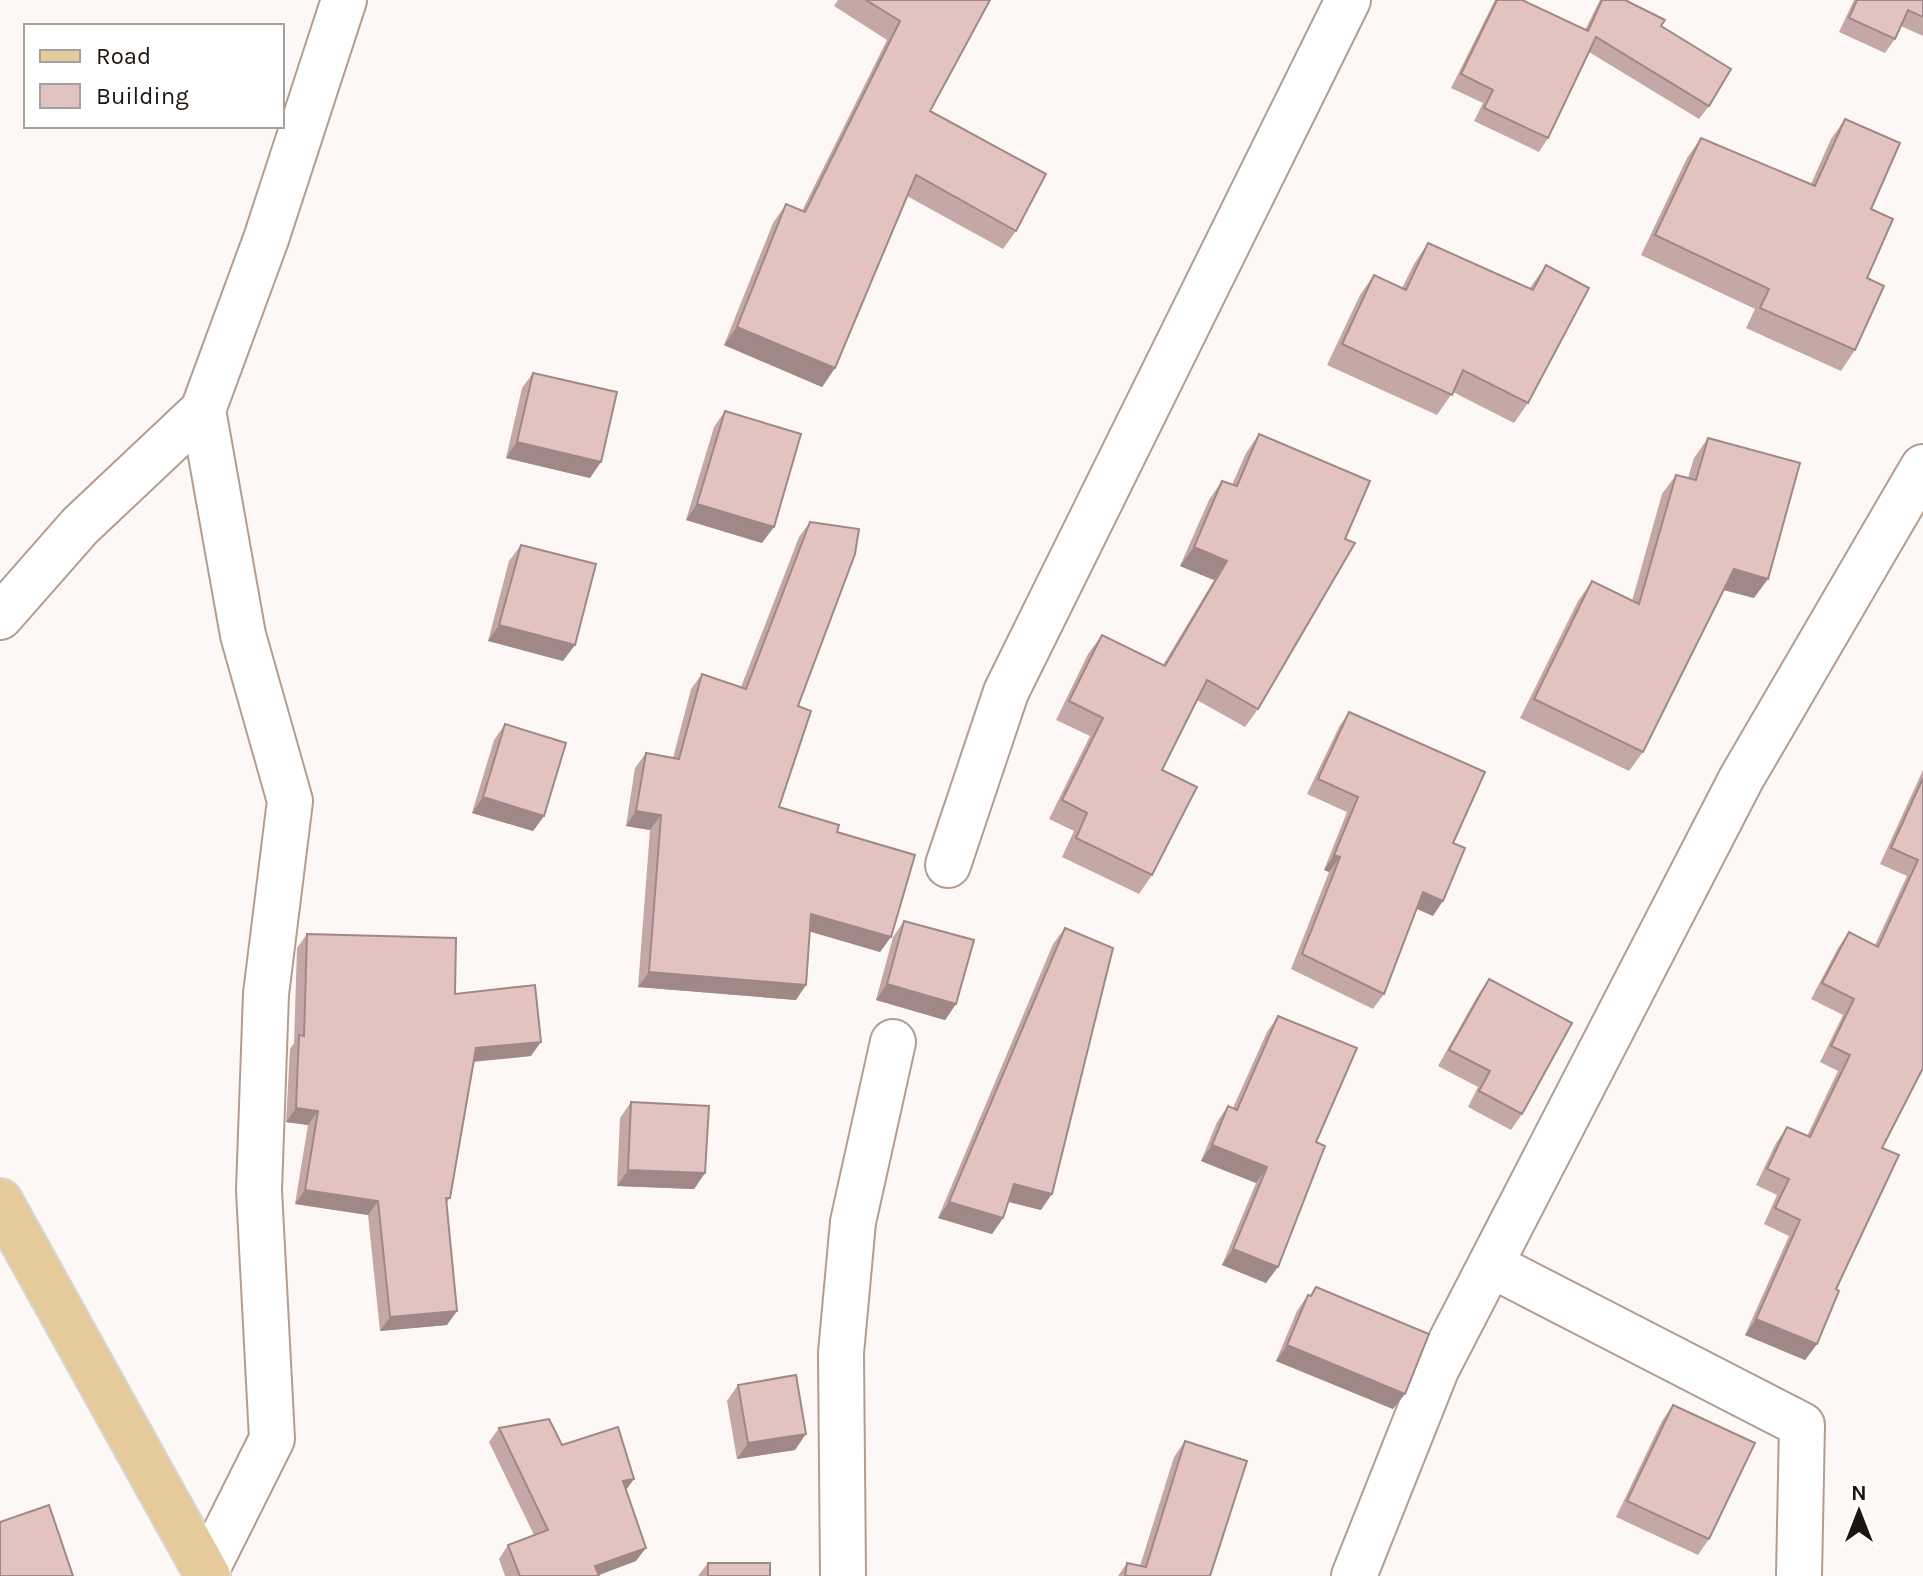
<svg xmlns="http://www.w3.org/2000/svg" width="1923" height="1576" font-family="Karla,sans-serif">
<style>
.lines{fill:none;stroke-linecap:round;stroke-linejoin:round}
.minor-casing{stroke:#b59d8e;stroke-width:48}
.major-casing{stroke:#d6d5d4;stroke-width:48}
.minor{stroke:#fff;stroke-width:44}
.major{stroke:#e5cb9b;stroke-width:44}
.wall{fill:#c3a8a5}
.shaded-wall{fill:#9f8886}
.building{fill:#e3c3c0;stroke:#9f8886;stroke-width:2}
</style>
<rect width="100%" height="100%" fill="#fdf8f5"/>
<g class="lines">
<defs>
<path id="minor" d="M203,410L243,635L290,801L266,994L259,1190L272,1439L206,1571
M0,617L80,526L203,410L266,239L344,0
M948,865L1006,692L1348,0
M1491,1265L1802,1425L1799,1576
M843,1576L841,1353L853,1222L893,1042
M1354,1576L1436,1370L1741,779L1923,467"/>
<path id="major" d="M0,1201L208,1576"/>
</defs>
<!-- minor casing -->
<use href="#minor" class="minor-casing"/>
<!-- major casing -->
<use href="#major" class="major-casing"/>
<!-- minor -->
<use href="#minor" class="minor"/>
<!-- major -->
<use href="#major" class="major"/>
</g>
<!-- wall -->
<path class="wall" d="M838,0H990L930,111L1016,231L1003,249L907,196L835,368L822,387L724,345L773,223L786,204L802,211L887,40L834,6Z
M1495,0H1522L1585,30L1600,0H1625L1661,26L1709,106L1699,119L1589,52L1548,138L1539,152L1474,121L1483,103L1451,88Z
M1854,0H1923V36L1901,26L1895,39L1885,53L1839,32Z
M1845,119L1871,209L1867,278L1855,350L1841,371L1746,328L1755,309L1641,255L1687,158L1701,138L1811,184L1831,139Z
M1428,243L1530,288L1546,265L1528,403L1514,423L1453,392L1437,415L1327,365L1360,295L1374,275L1402,288L1414,264Z
M533,373L590,478L506,458L522,388Z
M725,411L762,543L686,520L714,427Z
M1259,434L1258,709L1245,727L1197,700L1162,770L1152,875L1139,894L1062,857L1074,831L1049,819L1090,736L1056,720L1088,654L1102,635L1163,665L1214,580L1180,566L1209,500L1222,481L1232,485L1246,453Z
M1708,438L1754,598L1724,590L1643,752L1629,771L1520,718L1578,601L1592,581L1632,601L1662,494L1676,475L1688,478L1694,458Z
M810,522L798,706L779,807L837,832L891,937L880,952L810,931L796,1000L638,987L650,830L626,826L635,768L646,753L673,758L691,689L702,674L741,687L799,537Z
M521,545L563,661L488,641L509,561Z
M1349,712L1453,843L1433,916L1417,909L1384,994L1373,1009L1291,969L1329,872L1324,870L1347,812L1307,794L1339,727Z
M505,724L544,816L533,831L472,813L494,740Z
M1923,770V1068L1882,1148L1836,1289L1817,1344L1805,1360L1745,1335L1789,1236L1764,1224L1777,1195L1756,1185L1776,1143L1787,1127L1807,1136L1838,1071L1820,1062L1843,1015L1811,999L1838,948L1849,932L1875,945L1907,876L1880,864Z
M904,921L956,1004L945,1020L876,1000L893,937Z
M1065,928L1041,1210L1008,1202L1003,1218L992,1234L938,1218L1053,944Z
M307,934L455,994L531,1056L474,1062L450,1198L446,1204L447,1325L380,1331L368,1215L295,1204L308,1125L286,1122L290,1049L294,1043L297,948Z
M1489,979L1522,1114L1511,1130L1468,1107L1478,1087L1438,1066L1478,995Z
M1278,1016L1316,1142L1266,1283L1222,1265L1256,1183L1201,1161L1217,1122L1228,1106L1233,1108L1267,1032Z
M631,1102L705,1173L694,1189L617,1186L620,1118Z
M1316,1287L1393,1409L1276,1361L1297,1311L1308,1295L1310,1296Z
M738,1385L795,1450L737,1459L727,1401Z
M1673,1405L1709,1539L1698,1555L1616,1517L1662,1421Z
M499,1428L562,1445L626,1490L636,1561L599,1575V1576H505L499,1559L508,1545L534,1535L489,1442Z
M1185,1441L1210,1576H1118L1127,1563L1140,1566L1174,1457Z
M708,1563L770,1576H698Z"/>
<!-- shaded-wall -->
<path class="shaded-wall" d="M737,327L835,368L822,387L724,345Z
M517,442L601,462L590,478L506,458Z
M697,504L774,527L762,543L686,520Z
M1194,547L1227,561L1214,580L1180,566Z
M1734,569L1768,579L1754,598L1720,589Z
M499,625L575,645L563,661L488,641Z
M483,797L544,816L533,831L472,813Z
M636,811L661,815L650,830L626,826Z
M1334,855L1340,857L1329,872L1324,870Z
M1423,892L1443,901L1433,916L1413,907Z
M811,914L891,937L880,952L801,929Z
M649,972L806,985L796,1000L638,987Z
M887,984L956,1004L945,1020L876,1000Z
M541,1042L531,1056L467,1062L476,1048Z
M296,1108L318,1111L308,1125L286,1122Z
M1212,1145L1267,1167L1256,1183L1201,1161Z
M628,1170L705,1173L694,1189L617,1186Z
M1014,1184L1052,1194L1041,1210L1003,1200Z
M305,1190L378,1201L368,1215L295,1204Z
M949,1202L1003,1218L992,1234L938,1218Z
M1233,1249L1278,1267L1266,1283L1222,1265Z
M457,1311L447,1325L380,1331L390,1317Z
M1756,1319L1817,1344L1805,1360L1745,1335Z
M1287,1345L1405,1394L1393,1409L1276,1361Z
M806,1434L795,1450L737,1459L748,1443Z
M634,1479L624,1493L623,1481Z
M646,1548L636,1561L596,1576L595,1566Z"/>
<!-- building -->
<path class="building" d="M866,0H990L930,111L1046,174L1016,231L916,175L835,368L737,327L786,204L805,212L900,21Z
M1497,0H1522L1588,31L1602,0H1625L1665,20L1661,26L1731,69L1709,106L1596,37L1548,138L1484,108L1493,90L1461,74Z
M1857,0H1923V17L1908,10L1895,39L1849,18Z
M1845,119L1900,143L1871,209L1893,219L1867,278L1884,286L1855,350L1760,308L1769,289L1655,235L1701,138L1815,186Z
M1428,243L1533,290L1546,265L1589,288L1528,403L1463,370L1452,395L1342,344L1374,275L1406,290Z
M533,373L617,392L601,462L517,442Z
M725,411L801,434L774,527L697,504Z
M1259,434L1370,481L1345,539L1355,543L1258,709L1207,680L1162,770L1197,787L1152,875L1076,838L1087,813L1062,800L1103,718L1069,701L1102,635L1165,666L1227,561L1194,547L1222,481L1237,486Z
M1708,438L1800,463L1768,579L1734,569L1643,752L1534,699L1592,581L1639,604L1676,475L1696,480Z
M810,522L859,529L855,554L798,706L811,711L779,807L839,825L837,832L915,855L891,937L811,914L806,985L649,972L661,815L636,811L646,753L679,759L702,674L746,689Z
M521,545L596,564L575,645L499,625Z
M1349,712L1485,772L1453,843L1465,848L1443,901L1423,892L1384,994L1302,954L1340,857L1334,855L1358,797L1318,779Z
M505,724L566,743L544,816L483,797Z
M1923,778V1068L1882,1148L1899,1155L1836,1289L1839,1291L1817,1344L1756,1319L1800,1220L1775,1208L1789,1179L1767,1169L1787,1127L1810,1137L1850,1055L1831,1046L1854,999L1822,983L1849,932L1878,947L1918,860L1891,848Z
M904,921L974,940L956,1004L887,984Z
M1065,928L1113,948L1052,1194L1014,1184L1003,1218L949,1202Z
M307,934L456,938L455,994L535,985L541,1042L476,1048L450,1198H446L457,1311L390,1317L378,1201L305,1190L318,1111L296,1108L299,1035L304,1036Z
M1489,979L1572,1023L1522,1114L1479,1091L1490,1071L1449,1050Z
M1278,1016L1357,1048L1316,1142L1325,1146L1278,1267L1233,1249L1267,1167L1212,1145L1228,1106L1237,1110Z
M631,1102L709,1106L705,1173L628,1170Z
M1316,1287L1429,1334L1405,1394L1287,1345L1308,1295L1311,1296Z
M796,1375L806,1434L748,1443L738,1385Z
M1673,1405L1755,1443L1709,1539L1627,1501Z
M549,1419L562,1445L618,1427L634,1479L623,1481L646,1548L595,1566L599,1576H520L508,1545L548,1530L499,1428Z
M1185,1441L1247,1461L1210,1576H1125L1127,1563L1146,1567Z
M49,1505L73,1576H0V1522Z
M708,1563H770V1576H708Z"/>
<!-- legend -->
<rect x="24" y="24" width="260" height="104" fill="#ffffff" stroke="#a5a19f" stroke-width="2"/>
<rect x="40" y="50" width="40" height="12" fill="#e5cb9b" stroke="#a5a19f" stroke-width="2"/>
<text x="96" y="64" font-size="24" fill="#1e150f">Road</text>
<rect x="40" y="84" width="40" height="24" fill="#e3c3c0" stroke="#a5a19f" stroke-width="2"/>
<text x="96" y="104" font-size="24" fill="#1e150f">Building</text>
<!-- north arrow -->
<g transform="translate(1859 1512)" stroke="#ffffff" stroke-width="6" paint-order="stroke">
<path d="M0-6L14 30L0 20L-14 30Z" fill="#1e150f"/>
<text y="-12" font-size="22" font-weight="bold" text-anchor="middle" fill="#1e150f">N</text>
</g>
</svg>
